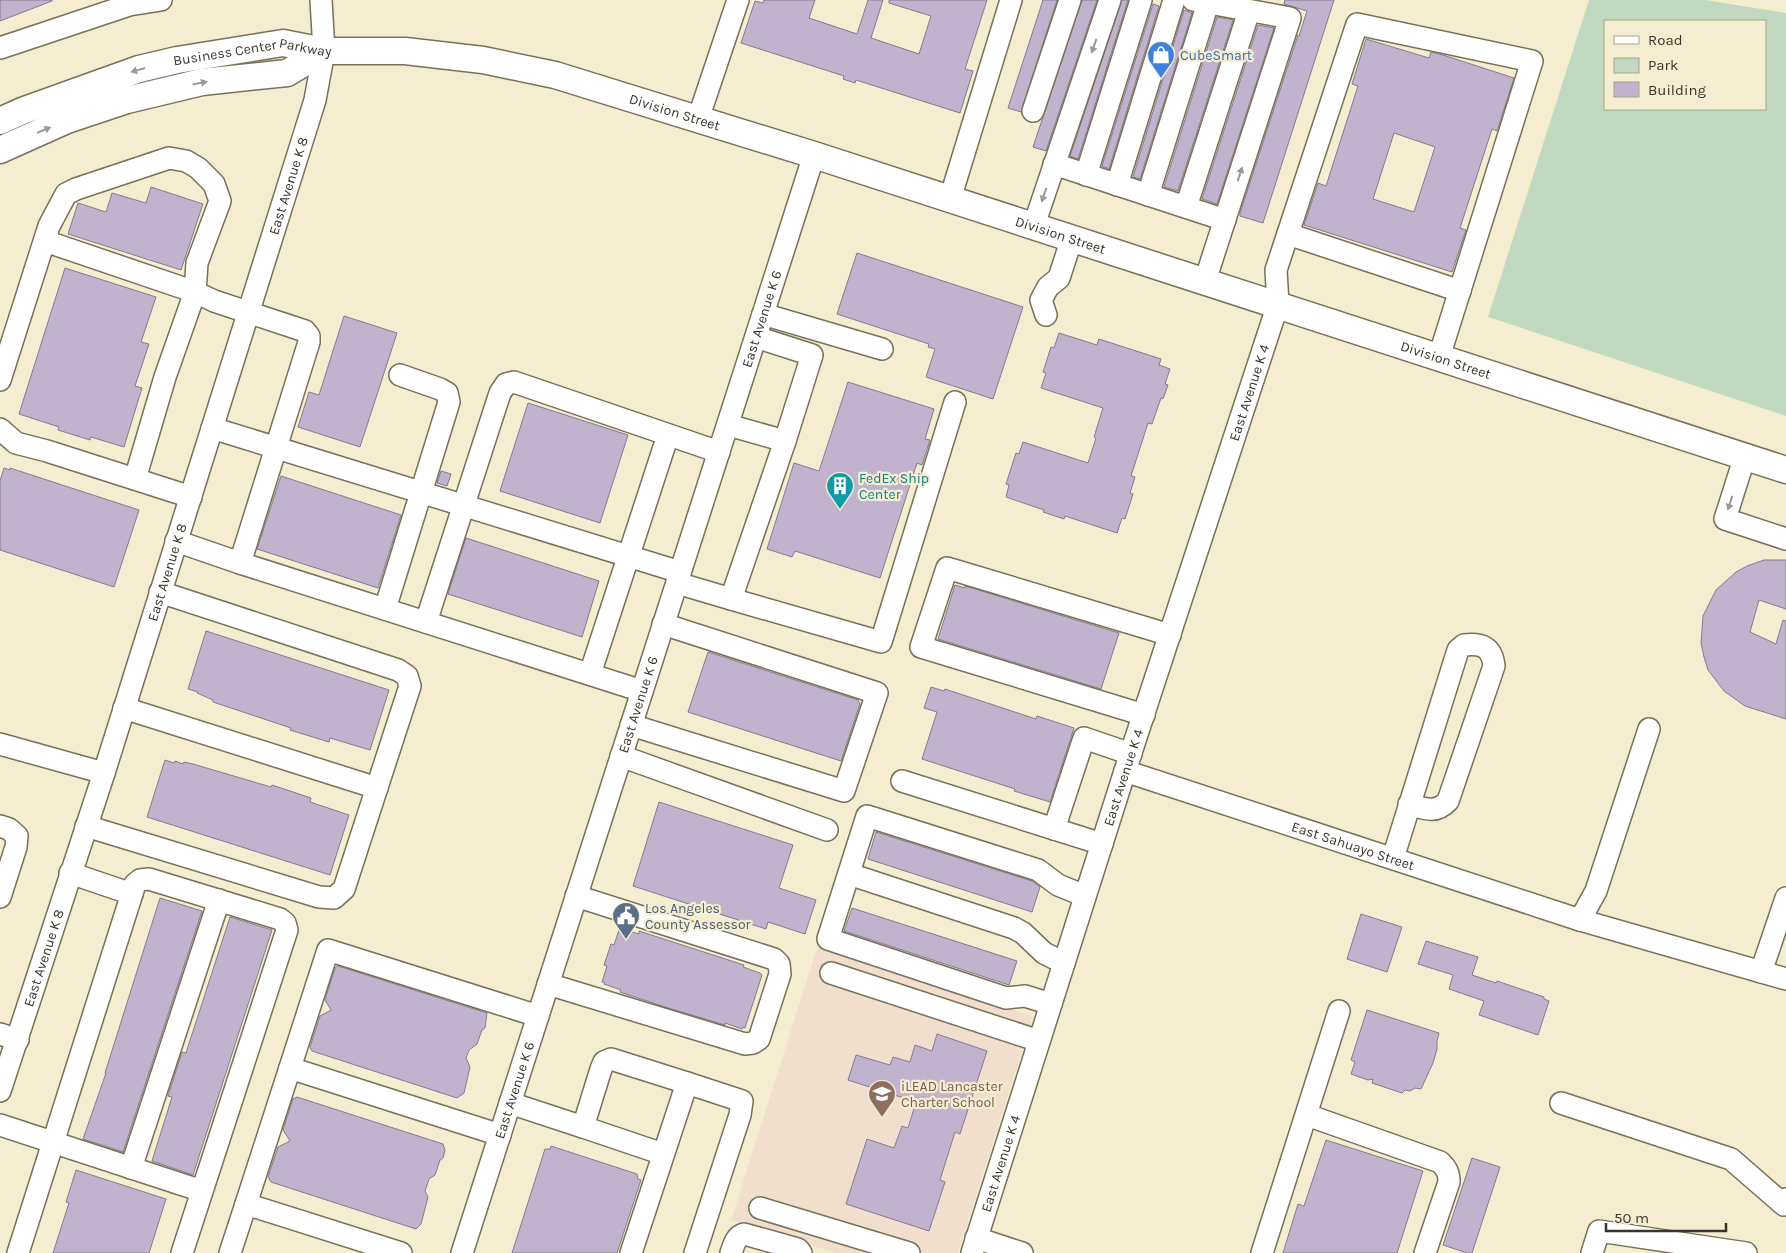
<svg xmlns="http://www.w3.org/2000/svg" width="1786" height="1253" font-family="Karla,sans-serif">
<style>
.education{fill:#f1dfce}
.green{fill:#c1d8c1;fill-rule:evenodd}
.building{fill:#c1b3cd;stroke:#877a92;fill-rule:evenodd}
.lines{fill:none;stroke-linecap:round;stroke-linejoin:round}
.minor-casing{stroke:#777157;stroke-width:24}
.major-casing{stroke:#777157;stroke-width:29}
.minor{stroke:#fff;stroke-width:21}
.major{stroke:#fff;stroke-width:26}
.oneway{fill:#9c9a95}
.labels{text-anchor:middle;stroke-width:4.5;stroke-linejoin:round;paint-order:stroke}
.shop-label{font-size:14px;fill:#366cbe;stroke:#f4edd0;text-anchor:start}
.street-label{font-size:14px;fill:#39362b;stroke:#f4edd0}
.culture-label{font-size:14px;fill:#0d838f;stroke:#f4edd0;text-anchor:start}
.service-label{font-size:14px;fill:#4e5e75;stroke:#f4edd0;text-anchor:start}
.education-label{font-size:14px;fill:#785e54;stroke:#f4edd0;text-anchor:start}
</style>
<rect width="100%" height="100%" fill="#f4edd0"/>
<!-- education -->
<path class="education" d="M817,948L1033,1016L958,1253H836L731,1220Z"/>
<!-- green -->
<path class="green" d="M1589,0H1705L1786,13V416L1488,317ZM1605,21H1765V109H1605Z"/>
<!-- building -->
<path class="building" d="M0,0H52V1L0,21Z
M764,0H815L809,18L857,34L868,0H883L871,38L919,54L931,16L889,3V0H987L965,69L973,71L960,113L856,80L855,83L843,79L844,76L741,43L755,1L763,3Z
M1043,0H1057L1021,112L1008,108Z
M1082,0H1097L1046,151L1033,147Z
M1122,0H1128L1078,159L1070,156Z
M1285,0H1334L1263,223L1240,216V213L1298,35L1299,36L1307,11L1284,4Z
M1153,4L1159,6L1109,169L1102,166Z
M1184,10L1192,13L1140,179L1133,177Z
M1217,17L1233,20L1178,191L1164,187Z
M1258,25L1274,28L1217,204L1202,199Z
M1366,39L1429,58L1431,52L1443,55L1514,78L1497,131L1492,129L1460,228L1466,230L1452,272L1304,225L1318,183L1326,186L1358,86L1352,84ZM1394,133L1435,147L1414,212L1373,199Z
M151,187L203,204L181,270L68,234L78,203L106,212L112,193L146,203Z
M857,253L1023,307L993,399L926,377L935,349L928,347L929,344L837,314Z
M65,268L156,297L141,342L149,344L135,386L142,388L124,447L91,437L90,440L58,430L59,427L19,414Z
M344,316L397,333L360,447L298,427L309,392L319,395Z
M1059,333L1097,345L1099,339L1161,359L1159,365L1170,369L1165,384L1168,385L1163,399L1161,398L1152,424L1148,423L1131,476L1135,477L1130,493L1133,494L1125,519L1122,518L1117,533L1065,516L1064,519L1043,512L1044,510L1006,497L1009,485L1006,484L1016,453L1019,454L1023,442L1088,463L1096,438L1094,437L1103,408L1041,388L1046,373L1043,372L1051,347L1054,348Z
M848,382L934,409L925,439L930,440L922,465L917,463L880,578L795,551L792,557L767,549L794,463L819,471Z
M528,403L628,435L600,523L500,491Z
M4,468L10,470V468L139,510L114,587L0,550V481Z
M441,471L451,474L447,486L437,483Z
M281,476L401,515L378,588L257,549Z
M466,538L599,581L582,637L448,594Z
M1764,560H1786V609L1759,600L1750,632L1776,644L1783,620L1786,621V719L1745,706L1724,691L1708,670L1704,657L1701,643L1703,616L1716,590L1736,572L1747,566Z
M955,585L965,588V586L1119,633L1101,689L938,639Z
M206,631L389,690L370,750L330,738L329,742L290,730L291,728L213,702V700L197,693L198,692L188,689Z
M708,652L858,700L860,704L841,761L688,712Z
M931,687L944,691L945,689L1036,719L1037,716L1074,728L1050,802L1014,791L1015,789L922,759L937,712L924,708Z
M165,760L174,763L175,761L183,764L184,762L193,764L271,787L272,785L311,798L310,802L349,815L330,875L147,817Z
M659,802L793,845L779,888L816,900L805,934L768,922L766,929L633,886Z
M876,832L1032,881L1040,887L1032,912L868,859Z
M160,898L202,911L123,1152L83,1139L106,1073H105Z
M852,908L1017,961L1009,985L844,931Z
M1361,914L1402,927L1387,972L1347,959Z
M230,917L272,930L193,1175L152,1161L172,1097L168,1096L182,1052L186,1053Z
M622,929L639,934V931L744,965L743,967L760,973L762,975L745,1028L743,1027L742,1029L725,1023V1025L665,1007L620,992L621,990L604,984L605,983L602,982L607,966L604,965L611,944L614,945L619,930H621Z
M1426,941L1478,957L1472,975L1496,983L1497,981L1544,997V999L1549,1001L1538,1035L1479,1015L1484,1001L1449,989L1453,975L1418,964Z
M338,966L487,1013L485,1028L482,1030L477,1044L469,1050L466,1058L470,1067L464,1093L457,1098L312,1051L310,1047L320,1016L331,1010L325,1000L335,968Z
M1367,1010L1439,1033L1437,1041V1049L1433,1063L1421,1089L1415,1088L1410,1091L1405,1090L1402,1093L1372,1083L1373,1079L1368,1080L1351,1074L1355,1062L1351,1060Z
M937,1034L987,1051L960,1134L955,1132L940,1180L945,1182L929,1231L846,1204L867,1139L894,1148L902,1126L908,1128L916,1102L848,1080L856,1055L890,1065L893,1057L910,1062L915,1045L932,1051Z
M297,1097L443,1144L445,1150L443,1158L440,1160L435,1175L429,1179L425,1191L428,1197L421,1224L416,1229L271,1182L268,1177L278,1147L290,1141L283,1130L293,1099Z
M1326,1140L1423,1171L1397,1253H1283L1298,1204L1304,1206Z
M551,1146L637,1174L638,1179L641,1180L617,1253H512L545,1149H550Z
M1472,1158L1500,1167L1472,1253H1467L1443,1245Z
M76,1170L166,1199L149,1253H53L69,1203L66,1202Z"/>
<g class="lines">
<defs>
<g id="minor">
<path d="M1193,0L1290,18L1205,281"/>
<path d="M0,48L129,5L161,0"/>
<path d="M1033,111L1070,0"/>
<path d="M698,119L738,0"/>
<path d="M1054,164L1225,220"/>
<path d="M1086,175L1141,0"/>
<path d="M1117,185L1174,0"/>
<path d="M1148,195L1208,3"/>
<path d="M950,199L1011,0"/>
<path d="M1186,207L1249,11"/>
<path d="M1034,225L1110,0"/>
<path d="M1288,234L1460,291"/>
<path d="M45,241L195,292L165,377L135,479"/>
<path d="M763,314L882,349"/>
<path d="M1046,315L1041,300L1048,287L1059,278L1072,238"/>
<path d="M0,380L49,226L66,194L76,189L169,158L186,161L198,168L214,184L220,201L197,263L195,292L214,301L305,331L309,336V342L240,563L176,541"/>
<path d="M728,425L785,441L812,355L756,337"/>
<path d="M212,428L680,572"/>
<path d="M0,429L16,443L47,451L191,497"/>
<path d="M1745,456L1725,519L1786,539"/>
<path d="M240,563L642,691"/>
<path d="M677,583L731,599L785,441"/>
<path d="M731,599L881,642L955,402"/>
<path d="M385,609L449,402L447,393L440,389L400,375"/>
<path d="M426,622L500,393L506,384L514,382L719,452"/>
<path d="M590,674L668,435"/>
<path d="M124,708L377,788"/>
<path d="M1144,715L921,647L947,568L1170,635"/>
<path d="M631,725L844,791L877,693L663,624"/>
<path d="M0,744L104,773"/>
<path d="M621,756L827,830"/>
<path id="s1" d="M1125,771L1580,920L1786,979"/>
<path d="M902,781L1102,844"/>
<path d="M0,826L9,829L17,836L16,847L0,897"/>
<path d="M86,826L319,897L334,898L344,889L410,686L407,676L398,670L160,592"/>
<path d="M1054,829L1084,738L1131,754"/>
<path d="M1393,858L1458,650L1464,645C1482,643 1492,647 1494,666L1448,801C1436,814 1425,809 1409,804"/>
<path d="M70,873L132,894"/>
<path d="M849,874L1014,928L1023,933L1044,953L1064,963"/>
<path d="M1580,920L1596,891L1649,729"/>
<path d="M1761,972L1786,898"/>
<path d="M831,973L1039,1041"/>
<path d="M548,984L745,1044L753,1043L759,1039L780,974L779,964L774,959L576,896"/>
<path d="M1051,1004L1025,996L1006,998L828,939L867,816L1038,870L1058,885L1085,896"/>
<path d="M0,1034L18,1040"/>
<path d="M290,1068L500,1135"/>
<path id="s2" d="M0,1091L104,773L315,100L324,51L321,0"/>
<path d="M510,1103L583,1127"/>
<path d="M1561,1103L1731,1159L1784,1205L1786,1199"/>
<path d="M1307,1115L1440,1162C1447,1169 1449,1173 1449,1182L1425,1253"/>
<path d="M0,1125L202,1191"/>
<path d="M663,1154L583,1127L601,1069L604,1062L611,1059L687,1083"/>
<path d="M131,1168L219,900"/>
<path d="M760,1208L909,1253"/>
<path d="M976,1238L1022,1253"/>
<path d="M18,1253L135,884L140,880L149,879L280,919L285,923L287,930L182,1253"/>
<path d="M230,1253L246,1204"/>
<path d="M401,1253L246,1204L328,950L538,1016"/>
<path id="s3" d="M462,1253L814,155"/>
<path d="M631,1253L687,1083L742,1101L740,1115L695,1253"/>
<path d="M731,1253C734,1245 735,1237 744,1234L798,1249L801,1253"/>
<path id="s4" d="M972,1253L1125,771L1278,304L1276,270L1357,24L1532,61L1439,357"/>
<path d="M1262,1253L1339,1011"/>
<path d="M1592,1253L1599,1231L1746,1253"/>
</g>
<g id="major">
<path id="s5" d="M0,121L22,111L139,69L177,60L283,43L324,51H405L483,60L555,75L814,155L1786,470"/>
<path d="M0,150L67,120L127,100L202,82L287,73L324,51"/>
</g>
</defs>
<!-- minor casing -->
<use href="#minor" class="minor-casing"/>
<!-- major casing -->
<use href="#major" class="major-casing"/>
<!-- minor -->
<use href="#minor" class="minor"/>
<!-- major -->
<use href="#major" class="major"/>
</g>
<!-- one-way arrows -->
<defs><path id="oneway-solid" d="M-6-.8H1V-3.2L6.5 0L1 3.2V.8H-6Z" transform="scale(1.25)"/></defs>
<g class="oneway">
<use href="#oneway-solid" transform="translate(1094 46) rotate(109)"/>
<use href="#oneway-solid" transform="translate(138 70) rotate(164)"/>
<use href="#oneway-solid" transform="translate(200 83) rotate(-11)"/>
<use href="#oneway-solid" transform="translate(44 130) rotate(-22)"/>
<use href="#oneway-solid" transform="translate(1240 174) rotate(-72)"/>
<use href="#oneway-solid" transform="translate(1044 195) rotate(109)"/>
<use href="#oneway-solid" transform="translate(1730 503) rotate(108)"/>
</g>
<!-- icons -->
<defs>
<symbol id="shop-pin" viewBox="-11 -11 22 30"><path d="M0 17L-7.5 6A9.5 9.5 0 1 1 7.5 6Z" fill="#3f7fe0" stroke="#f4edd0"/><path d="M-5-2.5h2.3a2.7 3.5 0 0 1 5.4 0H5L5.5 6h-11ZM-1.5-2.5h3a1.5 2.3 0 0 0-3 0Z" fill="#fff"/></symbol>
<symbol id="building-pin" viewBox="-11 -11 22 30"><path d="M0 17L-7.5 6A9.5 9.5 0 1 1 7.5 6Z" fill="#0f9aa8" stroke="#f4edd0"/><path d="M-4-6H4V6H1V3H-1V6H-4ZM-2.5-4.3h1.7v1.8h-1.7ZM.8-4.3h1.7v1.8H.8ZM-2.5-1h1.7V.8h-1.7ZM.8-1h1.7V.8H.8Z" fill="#fff"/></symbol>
<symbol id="civic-pin" viewBox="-11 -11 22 30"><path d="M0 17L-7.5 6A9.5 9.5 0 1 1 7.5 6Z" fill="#5c6f8a" stroke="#f4edd0"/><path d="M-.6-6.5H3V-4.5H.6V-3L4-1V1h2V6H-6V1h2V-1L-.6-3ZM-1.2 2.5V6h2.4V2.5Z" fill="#fff"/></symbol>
<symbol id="school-pin" viewBox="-11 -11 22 30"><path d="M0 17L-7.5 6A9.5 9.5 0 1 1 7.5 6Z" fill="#8d6e63" stroke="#f4edd0"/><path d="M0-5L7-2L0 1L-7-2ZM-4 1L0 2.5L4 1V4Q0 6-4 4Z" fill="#fff"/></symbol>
</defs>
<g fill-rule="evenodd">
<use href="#shop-pin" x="1145" y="39" width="32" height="43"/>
<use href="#building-pin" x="824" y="470" width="32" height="43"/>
<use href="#civic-pin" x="610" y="900" width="32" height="43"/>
<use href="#school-pin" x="866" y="1078" width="32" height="43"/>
</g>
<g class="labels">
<!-- shop labels -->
<g class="shop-label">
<text x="1180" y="60">CubeSmart</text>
</g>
<!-- street labels -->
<g class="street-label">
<text dy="5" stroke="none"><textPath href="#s5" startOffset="264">Business Center Parkway</textPath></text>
<text dy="5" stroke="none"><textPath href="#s5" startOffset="695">Division Street</textPath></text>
<text dy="5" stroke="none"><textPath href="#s2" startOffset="950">East Avenue K 8</textPath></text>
<text dy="5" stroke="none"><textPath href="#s5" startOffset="1100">Division Street</textPath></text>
<text dy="5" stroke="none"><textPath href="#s3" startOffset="981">East Avenue K 6</textPath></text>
<text dy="5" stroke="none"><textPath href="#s5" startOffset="1505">Division Street</textPath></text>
<text dy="5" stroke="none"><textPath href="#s4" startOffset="904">East Avenue K 4</textPath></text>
<text dy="5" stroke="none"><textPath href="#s2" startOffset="545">East Avenue K 8</textPath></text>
<text dy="5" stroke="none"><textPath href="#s3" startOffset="576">East Avenue K 6</textPath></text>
<text dy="5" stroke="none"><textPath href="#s4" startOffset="499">East Avenue K 4</textPath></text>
<text dy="5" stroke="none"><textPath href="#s1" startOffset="240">East Sahuayo Street</textPath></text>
<text dy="5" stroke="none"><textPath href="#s2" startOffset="140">East Avenue K 8</textPath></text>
<text dy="5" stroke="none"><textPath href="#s3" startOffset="171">East Avenue K 6</textPath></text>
<text dy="5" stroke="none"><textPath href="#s4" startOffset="94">East Avenue K 4</textPath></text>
</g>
<!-- culture labels -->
<g class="culture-label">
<text x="859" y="483">FedEx Ship<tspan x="859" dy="16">Center</tspan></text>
</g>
<!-- service labels -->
<g class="service-label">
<text x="645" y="913">Los Angeles<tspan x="645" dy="16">County Assessor</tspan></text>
</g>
<!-- education labels -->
<g class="education-label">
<text x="901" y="1091">iLEAD Lancaster<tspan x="901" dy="16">Charter School</tspan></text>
</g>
</g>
<!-- legend -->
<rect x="1604" y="20" width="162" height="90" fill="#f4edd0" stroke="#a9a48e"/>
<rect x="1614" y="36" width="25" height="8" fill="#ffffff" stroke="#a9a48e"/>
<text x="1648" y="45" font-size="15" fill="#39362b">Road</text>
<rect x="1614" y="58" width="25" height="15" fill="#c1d8c1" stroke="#a9a48e"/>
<text x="1648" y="70" font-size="15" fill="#39362b">Park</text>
<rect x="1614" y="82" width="25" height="15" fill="#c1b3cd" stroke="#a9a48e"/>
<text x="1648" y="95" font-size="15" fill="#39362b">Building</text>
<!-- scale -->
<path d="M1606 1223v8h120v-8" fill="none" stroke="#39362b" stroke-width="2.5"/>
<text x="1614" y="1223" font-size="15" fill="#39362b" stroke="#f4edd0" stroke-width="4" paint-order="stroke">50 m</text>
</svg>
